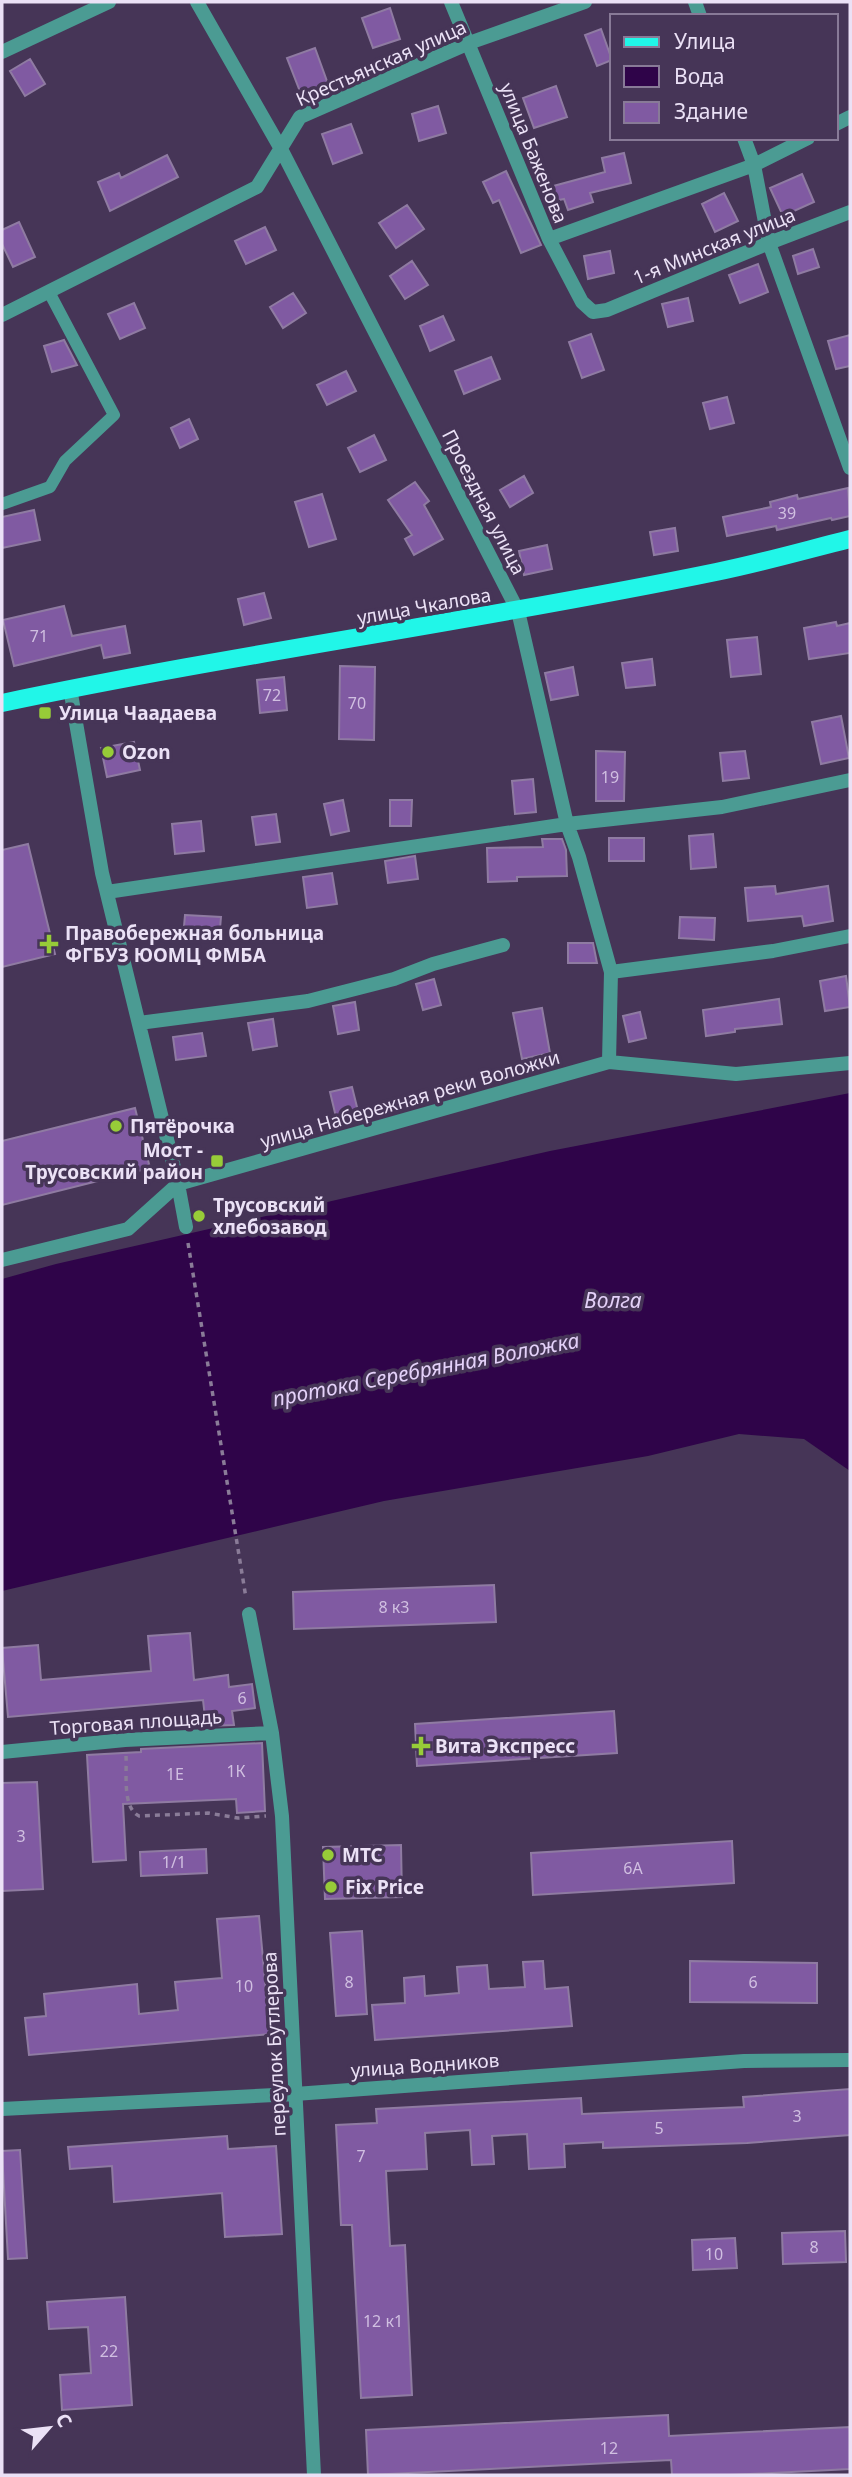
<svg xmlns="http://www.w3.org/2000/svg" width="852" height="2477" font-family="'Noto Sans',sans-serif">
<style>
.water{fill:#2f0449}
.building{fill:#805aa2;stroke:#8f7ba2;stroke-width:2}
.lines{fill:none;stroke-linecap:round;stroke-linejoin:round}
.path{stroke:#8a7c98;stroke-width:3.5;stroke-dasharray:5 5;stroke-linecap:butt}
.lane{stroke:#4b9b93;stroke-width:12}
.street{stroke:#4b9b93;stroke-width:14}
.primary{stroke:#21f6e8;stroke-width:18}
.poi-dot{fill:#97cc38;stroke:#463557;stroke-width:2.5}
.labels{text-anchor:middle;stroke-width:7;stroke-linejoin:round;paint-order:stroke}
.number-label{font-size:16px;fill:#d0bfe1}
.street-label{font-size:19px;fill:#ebe1f6;stroke:#463557}
.poi-label{font-size:19px;font-weight:bold;fill:#ebe1f6;stroke:#463557;text-anchor:start}
.water-label{font-size:21px;font-style:italic;fill:#e4d1f9;stroke:#463557}
</style>
<rect width="100%" height="100%" fill="#463557"/>
<!-- water -->
<path class="water" d="M850,1093V1471L804,1439L739,1434L648,1456L384,1501L2,1591V1279L56,1264L550,1151Z"/>
<!-- building -->
<path class="building" d="M390,8L400,39L373,48L362,18Z
M601,29L612,60L597,66L585,35Z
M315,48L328,84L301,94L287,58Z
M30,59L45,84L25,96L10,71Z
M556,86L567,117L534,128L523,98Z
M438,106L446,133L419,141L412,114Z
M351,124L362,153L333,164L322,134Z
M624,153L631,183L590,193L593,202L568,210L564,199L550,202L546,188L605,172L602,158Z
M167,155L178,177L110,211L98,182L119,173L121,178Z
M506,171L541,245L521,253L499,200L493,203L483,182Z
M802,174L814,202L783,216L770,188Z
M724,193L738,221L715,232L702,204Z
M407,205L424,229L396,248L379,223Z
M19,222L35,257L13,267L2,244V230Z
M265,227L276,250L246,264L235,241Z
M813,249L819,267L798,274L793,256Z
M610,251L614,273L588,279L584,256Z
M412,261L428,285L405,299L390,276Z
M758,264L768,292L740,303L729,275Z
M293,293L306,313L283,328L270,307Z
M688,298L693,321L668,327L662,304Z
M134,303L145,328L120,339L108,314Z
M443,316L454,340L430,351L420,326Z
M591,334L604,370L582,378L569,342Z
M850,335V366L836,369L828,341Z
M64,340L77,365L52,372L44,346Z
M491,357L500,379L464,394L455,371Z
M346,371L356,391L327,405L317,385Z
M727,397L734,423L710,429L703,403Z
M189,419L198,439L180,448L171,428Z
M374,435L386,460L360,472L348,448Z
M524,476L533,493L510,507L500,490Z
M415,482L429,501L424,505L443,539L414,555L405,539L412,535L388,500Z
M848,488L850,516L832,520L831,518L777,530L776,526L727,536L723,517L771,507L770,502L797,495L798,499Z
M322,494L336,539L309,547L295,502Z
M34,510L40,540L2,548V517Z
M675,528L678,551L654,555L650,532Z
M547,545L552,569L524,575L519,551Z
M264,593L271,618L244,625L238,599Z
M64,606L72,636L125,626L130,653L104,658L101,645L14,666L3,620Z
M836,622L837,626L850,623V653L809,659L804,628Z
M757,637L761,674L731,677L727,640Z
M652,659L655,685L626,688L622,663Z
M340,666L375,667L374,740L339,739Z
M573,667L578,695L551,700L545,673Z
M284,677L287,710L260,713L257,680Z
M841,716L849,758L821,764L812,722Z
M134,742L140,770L107,777L101,748Z
M596,751L625,752L624,801H596Z
M745,751L749,778L723,781L720,753Z
M533,779L536,812L515,814L512,781Z
M343,800L349,831L331,835L324,804Z
M390,800H412L411,826H390Z
M276,814L280,842L256,845L252,817Z
M201,821L204,851L175,854L172,824Z
M713,834L716,867L691,869L689,836Z
M609,838H644V861H609Z
M542,839H562L566,850L567,876L517,877V881L488,882L487,848L543,847Z
M28,844L55,954L2,967V850Z
M415,856L418,879L388,883L385,861Z
M332,873L337,904L307,908L303,877Z
M775,886L776,894L828,886L833,921L804,926L802,916L748,921L745,888Z
M185,915L221,917L219,940L183,938Z
M680,917L715,918L714,940L679,938Z
M568,943H593L597,963H568Z
M846,976L850,1007L825,1011L820,981Z
M434,979L441,1005L423,1010L416,984Z
M779,999L782,1024L735,1029V1032L706,1036L703,1010Z
M355,1002L359,1030L338,1034L333,1006Z
M542,1008L550,1053L522,1059L513,1013Z
M640,1012L646,1038L629,1042L623,1016Z
M273,1019L277,1046L253,1050L248,1023Z
M202,1033L206,1056L176,1060L173,1037Z
M352,1087L358,1111L336,1117L330,1092Z
M135,1108L150,1168L2,1205V1141Z
M494,1585L496,1622L294,1629L293,1592Z
M190,1633L194,1680L228,1675L229,1687L252,1684L255,1708L232,1711L234,1725L206,1726L203,1700L8,1717L2,1648L38,1645L41,1680L151,1671L148,1636Z
M614,1711L617,1753L417,1766L415,1724Z
M262,1743L265,1811L237,1813L236,1799L123,1804L126,1860L93,1862L87,1755L141,1752V1749Z
M37,1782L43,1889L2,1891V1783Z
M732,1841L734,1883L533,1895L531,1853Z
M401,1845L402,1897L325,1899L323,1847Z
M206,1849L207,1873L141,1876L140,1852Z
M259,1916L270,2034L29,2055L25,2018L46,2016L44,1994L137,1984L139,2014L178,2010L175,1982L222,1978L217,1919Z
M362,1931L367,2014L336,2016L330,1933Z
M543,1961L545,1989L568,1987L572,2026L375,2040L372,2005L405,2003L404,1978L424,1976L425,1996L459,1993L457,1967L487,1965L489,1989L525,1987L523,1962Z
M690,1961L817,1963V2003L690,2002Z
M850,2089V2135L747,2143L603,2148V2142L564,2144L565,2167L529,2169L527,2134L492,2136L494,2164L472,2165L470,2130L425,2133L427,2169L386,2171L390,2246L405,2245L412,2395L361,2398L352,2225H341L336,2125L377,2123L376,2109L581,2098L582,2114L744,2107L743,2097Z
M227,2136L228,2149L276,2146L282,2234L225,2237L222,2193L114,2202L112,2166L70,2169L68,2147Z
M20,2150L27,2258L8,2259L2,2151Z
M845,2231L846,2262L783,2264L782,2233Z
M735,2238L737,2268L693,2270L692,2240Z
M125,2297L132,2405L62,2410L60,2375L91,2373L88,2327L49,2329L47,2302Z
M668,2415L669,2436L850,2427V2469L730,2475H672L671,2460L368,2475L366,2430Z"/>
<g class="lines">
<!-- path -->
<path class="path" d="M188,1243L246,1598
M126,1756C127,1773 122,1808 139,1816L208,1813L238,1818L266,1816"/>
<!-- lane -->
<path class="lane" d="M2,504L50,487L65,461L114,415L49,292"/>
<!-- street -->
<path class="street" d="M197,2L281,149L518,611L567,824L579,857L611,972L609,1062
M451,2L549,239L582,302L593,312L607,310L769,243L850,212
M695,2L700,16
M2,52L109,2
M836,124L850,117
M744,138L754,165L769,243L850,468
M549,239L754,165L808,138
M2,315L257,187L300,117L469,43L585,2
M70,688L102,873L178,1184L186,1227
M107,892L567,824L722,807L850,780
M611,972L773,951L850,936
M139,1023L308,1001L394,979L433,964L503,945
M2,1260L128,1229L178,1184L609,1062L736,1074L850,1063
M249,1614L272,1733L282,1816L314,2475
M2,1752L125,1740L272,1733
M2,2109L295,2094L744,2061L850,2060"/>
<!-- primary -->
<path class="primary" d="M2,703C239,653 479,621 716,572C761,563 806,550 850,539"/>
</g>
<!-- markers -->
<g class="poi-dot">
<rect x="38" y="706" width="14" height="14" rx="3.5"/>
<circle cx="108" cy="752" r="7"/>
<path d="M45.5 933.5h7v7h7v7h-7v7h-7v-7h-7v-7h7z"/>
<circle cx="116" cy="1126" r="7"/>
<rect x="210" y="1154" width="14" height="14" rx="3.5"/>
<circle cx="199" cy="1216" r="7"/>
<path d="M417.5 1735.5h7v7h7v7h-7v7h-7v-7h-7v-7h7z"/>
<circle cx="328" cy="1855" r="7"/>
<circle cx="331" cy="1887" r="7"/>
</g>
<g class="labels">
<!-- number labels -->
<g class="number-label">
<text x="787" y="519">39</text>
<text x="39" y="642">71</text>
<text x="272" y="701">72</text>
<text x="357" y="709">70</text>
<text x="610" y="783">19</text>
<text x="394" y="1613">8 к3</text>
<text x="242" y="1704">6</text>
<text x="236" y="1777">1К</text>
<text x="175" y="1780">1Е</text>
<text x="21" y="1842">3</text>
<text x="174" y="1868">1/1</text>
<text x="633" y="1874">6А</text>
<text x="349" y="1988">8</text>
<text x="753" y="1988">6</text>
<text x="244" y="1992">10</text>
<text x="797" y="2122">3</text>
<text x="659" y="2134">5</text>
<text x="361" y="2162">7</text>
<text x="814" y="2253">8</text>
<text x="714" y="2260">10</text>
<text x="383" y="2327">12 к1</text>
<text x="109" y="2357">22</text>
<text x="609" y="2454">12</text>
</g>
<!-- street labels -->
<g class="street-label">
<text transform="translate(381 63) rotate(-24)" y="7">Крестьянская улица</text>
<text transform="translate(534 153) rotate(68)" y="7">улица Баженова</text>
<text transform="translate(714 246) rotate(-22)" y="7">1-я Минская улица</text>
<text transform="translate(484 502) rotate(63)" y="7">Проездная улица</text>
<text transform="translate(424 606) rotate(-10)" y="7">улица Чкалова</text>
<text transform="translate(410 1099) rotate(-16)" y="7">улица Набережная реки Воложки</text>
<text transform="translate(136 1722) rotate(-4)" y="7">Торговая площадь</text>
<text transform="translate(274 2044) rotate(-93)" y="7">переулок Бутлерова</text>
<text transform="translate(425 2065) rotate(-4)" y="7">улица Водников</text>
</g>
<!-- poi labels -->
<g class="poi-label">
<text x="59" y="720">Улица Чаадаева</text>
<text x="122" y="759">Ozon</text>
<text x="65" y="940">Правобережная больница<tspan x="65" dy="22">ФГБУЗ ЮОМЦ ФМБА</tspan></text>
<text x="130" y="1133">Пятёрочка</text>
<text x="203" y="1157" text-anchor="end">Мост -<tspan x="203" dy="22">Трусовский район</tspan></text>
<text x="213" y="1212">Трусовский<tspan x="213" dy="22">хлебозавод</tspan></text>
<text x="435" y="1753">Вита Экспресс</text>
<text x="342" y="1862">МТС</text>
<text x="345" y="1894">Fix Price</text>
</g>
<!-- water labels -->
<g class="water-label">
<text x="613" y="1308">Волга</text>
<text transform="translate(426 1370) rotate(-11)" y="7">протока Серебрянная Воложка</text>
</g>
</g>
<!-- border -->
<rect width="852" height="2477" fill="none" stroke="#ebe1f6" stroke-width="7"/>
<!-- legend -->
<rect x="610" y="14" width="228" height="126" fill="#463557" stroke="#887a97" stroke-width="2"/>
<rect x="624" y="37" width="35" height="10" fill="#21f6e8" stroke="#887a97" stroke-width="2"/>
<text x="674" y="49" font-size="21" fill="#ebe1f6">Улица</text>
<rect x="624" y="66" width="35" height="21" fill="#2f0449" stroke="#887a97" stroke-width="2"/>
<text x="674" y="84" font-size="21" fill="#ebe1f6">Вода</text>
<rect x="624" y="102" width="35" height="21" fill="#805aa2" stroke="#887a97" stroke-width="2"/>
<text x="674" y="119" font-size="21" fill="#ebe1f6">Здание</text>
<!-- north arrow -->
<g transform="translate(49 2428) rotate(62)" stroke="#463557" stroke-width="5" paint-order="stroke">
<path d="M0-5L12 26L0 18L-12 26Z" fill="#ebe1f6"/>
<text y="-10" font-size="19" font-weight="bold" text-anchor="middle" fill="#ebe1f6">С</text>
</g>
</svg>
